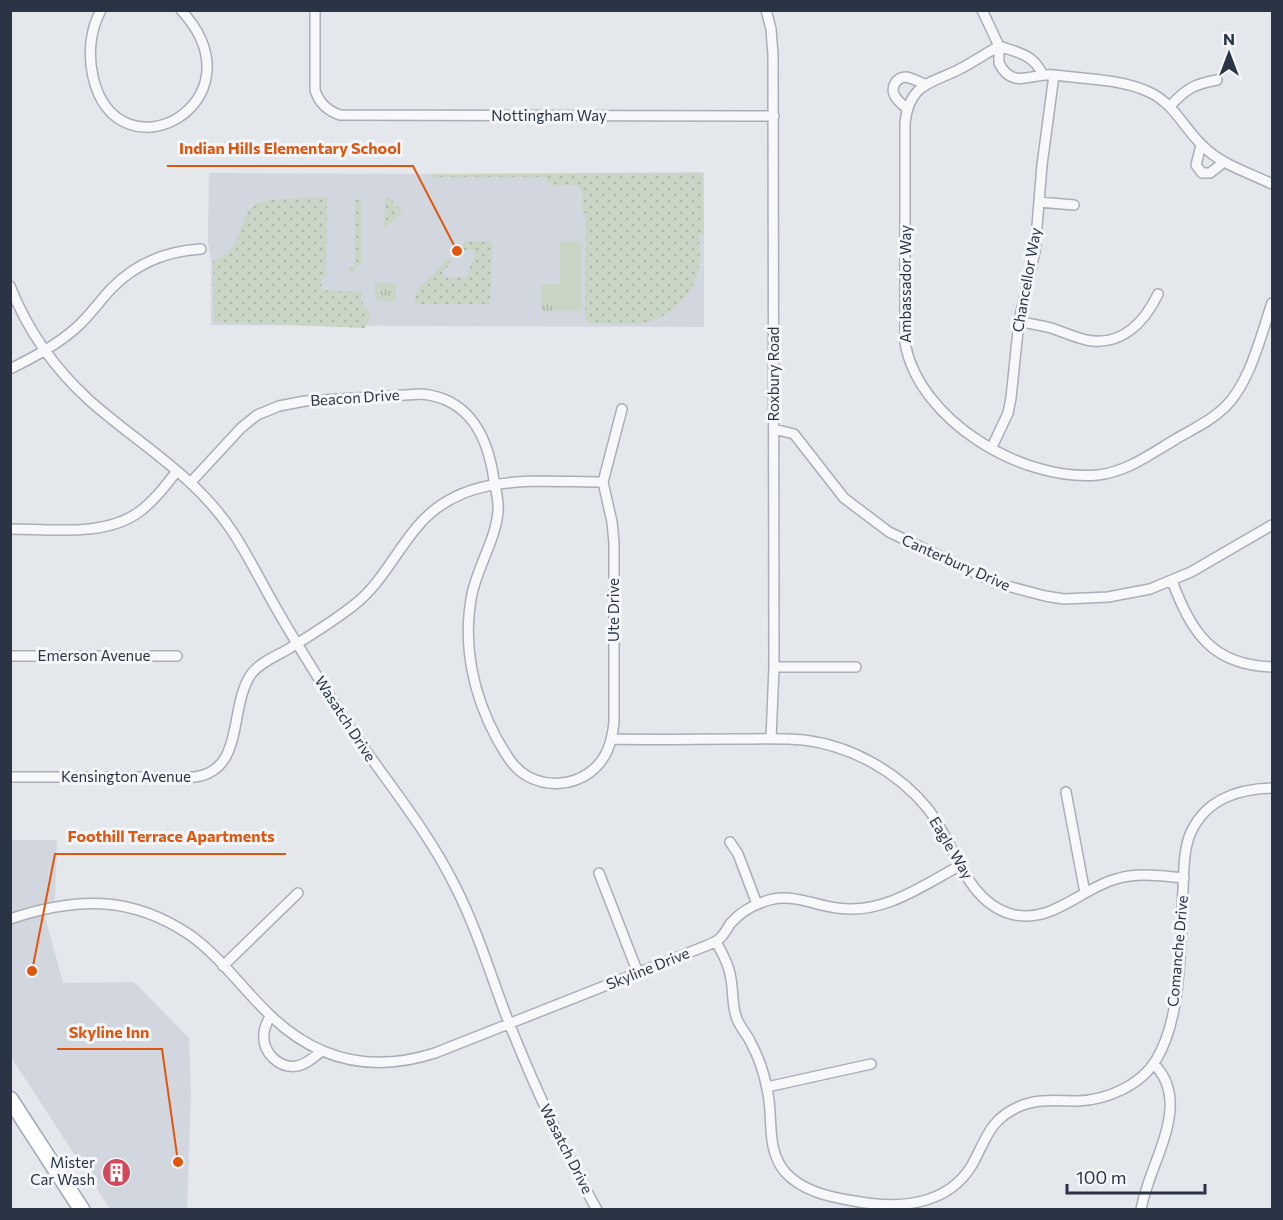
<svg xmlns="http://www.w3.org/2000/svg" width="1283" height="1220" font-family="Commissioner,sans-serif">
<style>
.built{fill:#d2d6de}
.grass{fill:url(#grass-dots)}
.park{fill:url(#park-tufts)}
.garden{fill:#c9d6c5}
.lines{fill:none;stroke-linecap:round;stroke-linejoin:round}
.minor-casing{stroke:#a9aeb7;stroke-width:12}
.primary-casing{stroke:#a3abb8;stroke-width:18}
.minor{stroke:#f7f8fa;stroke-width:9}
.primary{stroke:#fff;stroke-width:15}
.labels{text-anchor:middle;stroke-width:6;stroke-linejoin:round;paint-order:stroke}
.street-label{font-size:15px;fill:#2b3445;stroke:#f4f6f9}
.poi-label{font-size:15px;fill:#2b3445;stroke:#f4f6f9;text-anchor:end}
.leader{fill:none;stroke:#df570f;stroke-width:2}
.callout-dot{fill:#df570f;stroke:#f4f6f9;stroke-width:2}
.callout-label{font-size:16px;text-anchor:middle;font-weight:bold;fill:#df570f;stroke:#f4f6f9;stroke-width:6;stroke-linejoin:round;paint-order:stroke}
</style>
<defs>
<pattern id="grass-dots" width="8" height="8" patternUnits="userSpaceOnUse" patternTransform="scale(1.5)"><rect width="8" height="8" fill="#c9d6c5"/><path d="M2 2h.1M6 6h.1" fill="none" stroke="#adb8ab" stroke-width="1.8" stroke-linecap="round"/></pattern>
<pattern id="park-tufts" width="24" height="20" patternUnits="userSpaceOnUse" patternTransform="scale(1.5)"><rect width="24" height="20" fill="#c9d6c5"/><path d="M3 7l-1-3M5 7V3M7 7l1-3M15 17l-1-3M17 17v-4M19 17l1-3" fill="none" stroke="#adb8ab"/></pattern>
</defs>
<rect width="100%" height="100%" fill="#e4e7ec"/>
<!-- built -->
<path class="built" d="M704,172V327L211,325V261L208,241L209,173L427,174Z
M11,840H57L55,899L45,917L63,983L134,982L189,1038L191,1095L187,1209H110L11,1057Z"/>
<!-- grass -->
<path class="grass" d="M702,173L704,234H699C699,246 701,260 698,272C692,296 671,316 647,322C629,326 608,323 590,323L585,317L586,213H582V190L577,185H551L543,177H431L430,174Z
M309,197H325L327,199L326,277H321V290L362,292L363,305L371,314L365,328L214,322L213,261C248,248 235,214 258,203C269,198 296,199 309,197Z
M385,197H389L403,212L386,228H384Z
M355,200H361V263L352,272H349L348,268L355,267Z
M466,241H492L490,304H415L416,291L449,258L452,262L442,272L444,277H466L476,254L472,249L461,252L458,249Z"/>
<!-- park -->
<path class="park" d="M375,283H396V302L375,300Z
M541,284H560V311H541Z"/>
<!-- garden -->
<path class="garden" d="M560,241H581V311H560Z"/>
<g class="lines">
<defs>
<path id="minor" d="M101,10C90,30 88,55 93,77C118,183 266,102 181,10
M315,10V90C319,103 328,111 340,115L774,116
M766,10L771,29L773,55L774,667L771,739
M982,10L999,46V63C1013,91 1033,72 1054,75C1085,79 1121,79 1149,92C1175,104 1184,129 1204,147C1222,165 1250,173 1272,184
M999,46C985,54 972,63 958,70C929,84 910,84 905,122V343C919,421 1023,482 1098,475C1127,472 1152,453 1176,439C1193,429 1211,421 1225,407C1250,383 1261,335 1272,303
M999,46C1019,53 1032,54 1042,73
M1170,106C1186,89 1194,84 1217,80
M907,109C903,105 896,100 894,94C891,86 897,77 906,77C912,78 919,82 925,84
M1201,145L1196,165L1202,173H1210L1224,162
M1039,202L1074,205
M10,286C27,329 55,369 89,400C137,443 195,475 232,531C248,555 261,582 276,608C297,645 320,681 343,717C379,773 424,824 454,884C477,928 491,977 509,1023C535,1088 563,1149 597,1210
M1019,321C1029,324 1040,325 1051,328C1063,332 1074,337 1086,340C1121,347 1144,323 1158,294
M10,369C34,357 57,345 77,327C89,316 99,302 111,289C135,264 167,251 201,249
M774,429L794,434L844,498L889,532L996,583L1045,596L1064,599L1108,597L1150,589L1191,572L1272,525
M992,447L1008,413L1011,398L1019,321L1035,251L1042,165L1054,75
M191,482L241,428L257,415L279,406L305,401L422,394C471,399 488,438 494,480C496,491 499,501 498,512C495,541 478,566 472,594C462,644 473,695 497,739C506,754 513,769 529,777C548,787 572,785 589,773C607,760 612,742 614,722V543L612,522L603,482L622,409
M10,529C51,529 105,537 139,512C154,501 166,485 177,471
M1172,581C1192,633 1212,665 1272,667
M10,656H177
M774,667H856
M613,739C654,740 695,739 736,739C758,739 781,738 804,740C852,746 898,772 928,809C955,843 965,901 1011,914C1051,925 1080,889 1116,879C1138,872 1161,876 1184,878
M10,777H195C246,770 228,705 252,673C262,661 277,656 290,648C311,635 334,621 354,605C381,584 395,553 417,527C463,471 537,482 603,482
M1066,792L1085,893
M730,842L738,854L757,904
M599,873L638,973
M10,919C75,897 131,895 190,935C221,957 243,990 271,1016C318,1061 373,1073 435,1053L698,949C705,946 713,944 719,939C724,935 727,929 730,924C741,911 756,903 773,899C796,895 815,905 837,908C883,915 922,886 961,865
M716,941C721,952 728,962 730,974C734,989 731,1004 737,1019C740,1027 746,1033 750,1041C758,1056 764,1072 767,1089C774,1117 765,1148 785,1172C802,1191 829,1197 854,1201C896,1209 947,1207 972,1165C986,1140 989,1120 1018,1107C1038,1098 1056,1101 1078,1101C1107,1100 1141,1085 1156,1060C1183,1016 1180,941 1183,890C1184,871 1183,848 1192,830C1208,798 1239,789 1272,788
M223,966L298,893
M270,1016C268,1021 264,1027 264,1034C262,1052 279,1069 297,1066C307,1064 314,1057 322,1051
M767,1087L871,1064
M1141,1210C1148,1164 1194,1105 1154,1064"/>
<path id="primary" d="M10,1099L82,1210"/>
</defs>
<!-- minor casing -->
<use href="#minor" class="minor-casing"/>
<!-- primary casing -->
<use href="#primary" class="primary-casing"/>
<!-- minor -->
<use href="#minor" class="minor"/>
<!-- primary -->
<use href="#primary" class="primary"/>
</g>
<!-- icons -->
<defs>
<symbol id="building-disc" viewBox="-11 -11 22 22"><circle r="9.5" fill="#d1495b" stroke="#f4f6f9"/><path d="M-4-6H4V6H1V3H-1V6H-4ZM-2.5-4.3h1.7v1.8h-1.7ZM.8-4.3h1.7v1.8H.8ZM-2.5-1h1.7V.8h-1.7ZM.8-1h1.7V.8H.8Z" fill="#fff"/></symbol>
</defs>
<g fill-rule="evenodd">
<use href="#building-disc" x="100" y="1156" width="33" height="33"/>
</g>
<g class="labels">
<!-- street labels -->
<g class="street-label">
<text x="549" y="121">Nottingham Way</text>
<text transform="translate(1027 280) rotate(-80)" y="5">Chancellor Way</text>
<text transform="translate(906 284) rotate(-90)" y="5">Ambassador Way</text>
<text transform="translate(774 374) rotate(-90)" y="5">Roxbury Road</text>
<text transform="translate(355 398) rotate(-4)" y="5">Beacon Drive</text>
<text transform="translate(956 563) rotate(24)" y="5">Canterbury Drive</text>
<text transform="translate(614 610) rotate(-90)" y="5">Ute Drive</text>
<text x="94" y="661">Emerson Avenue</text>
<text transform="translate(345 719) rotate(57)" y="5">Wasatch Drive</text>
<text x="126" y="782">Kensington Avenue</text>
<text transform="translate(951 848) rotate(59)" y="5">Eagle Way</text>
<text transform="translate(1178 951) rotate(-85)" y="5">Comanche Drive</text>
<text transform="translate(648 969) rotate(-22)" y="5">Skyline Drive</text>
<text transform="translate(566 1149) rotate(63)" y="5">Wasatch Drive</text>
</g>
<!-- poi labels -->
<g class="poi-label">
<text x="95" y="1168">Mister<tspan x="95" dy="17">Car Wash</tspan></text>
</g>
</g>
<!-- callouts -->
<path class="leader" d="M457 251L413 166H167M32 971L55 854H286M178 1162L162 1049H57"/>
<g class="callout-dot">
<circle cx="457" cy="251" r="6"/>
<circle cx="32" cy="971" r="6"/>
<circle cx="178" cy="1162" r="6"/>
</g>
<g class="callout-label">
<text x="290" y="154">Indian Hills Elementary School</text>
<text x="171" y="842">Foothill Terrace Apartments</text>
<text x="109" y="1038">Skyline Inn</text>
</g>
<!-- border -->
<rect width="1283" height="1220" fill="none" stroke="#2b3445" stroke-width="24"/>
<!-- north arrow -->
<g transform="translate(1229 54)" stroke="#f4f6f9" stroke-width="4.5" paint-order="stroke">
<path d="M0-4.5L10 22L0 15L-10 22Z" fill="#2b3445"/>
<text y="-9" font-size="16" font-weight="bold" text-anchor="middle" fill="#2b3445">N</text>
</g>
<!-- scale -->
<path d="M1067 1184v9h138v-9" fill="none" stroke="#2b3445" stroke-width="3"/>
<text x="1076" y="1184" font-size="18" fill="#2b3445" stroke="#f4f6f9" stroke-width="4.5" paint-order="stroke">100 m</text>
</svg>
